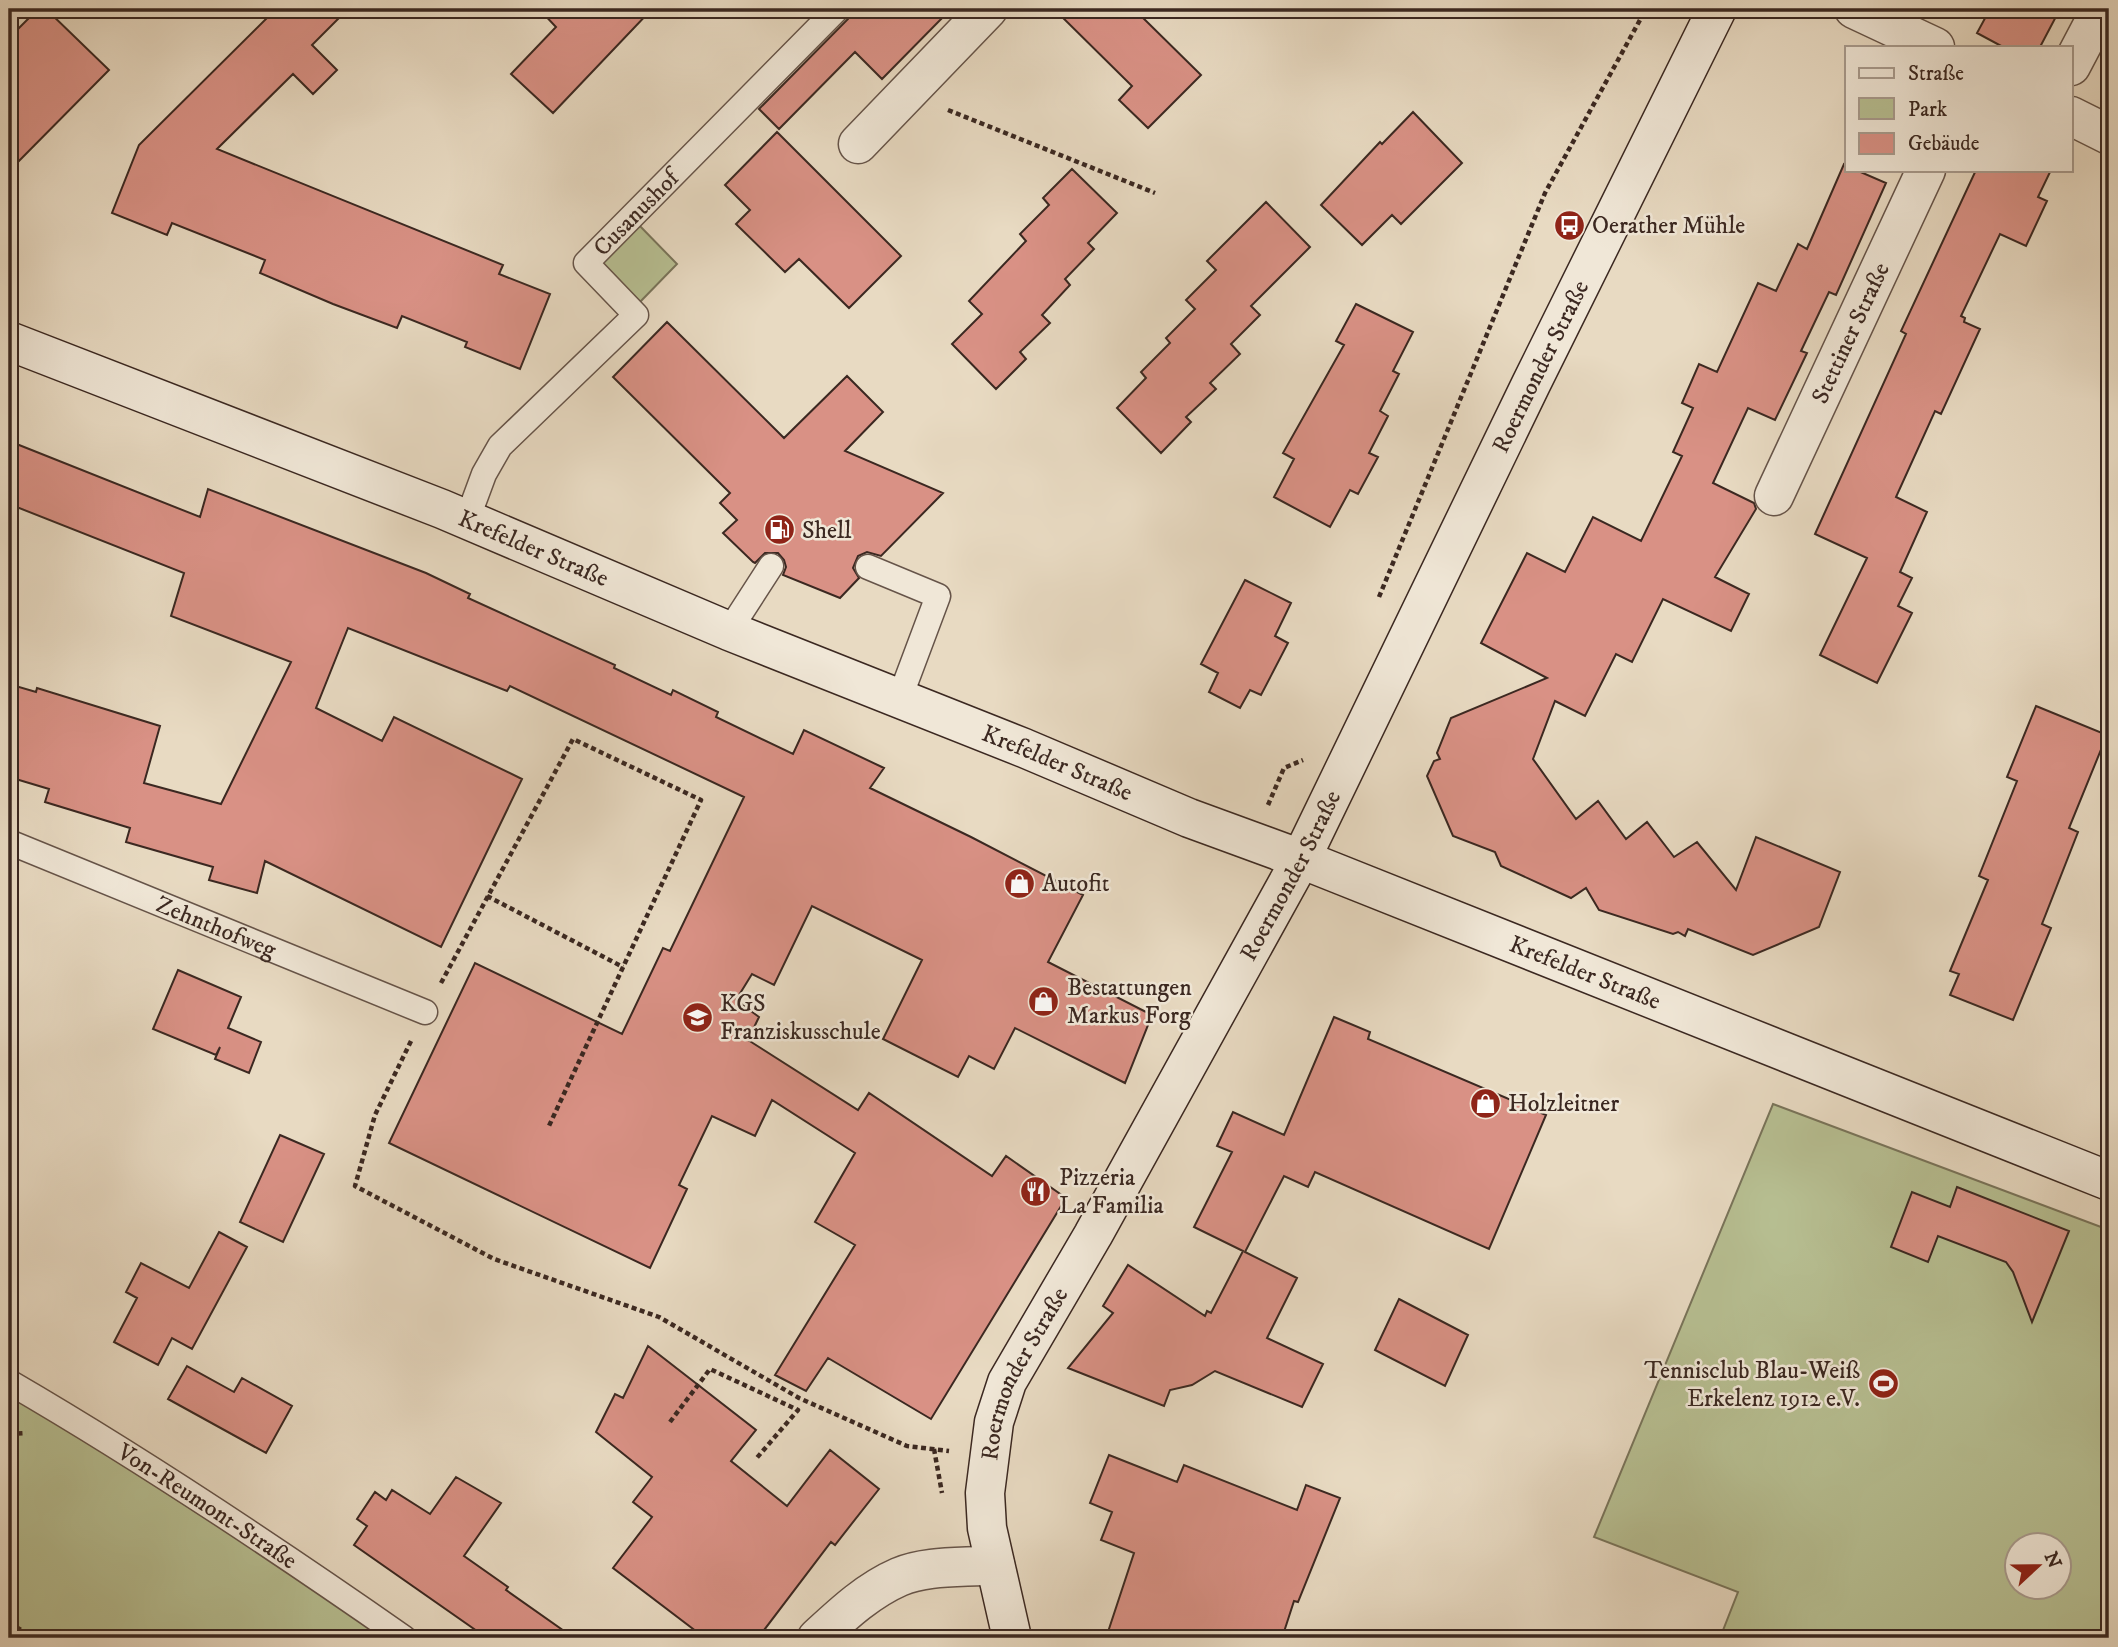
<svg xmlns="http://www.w3.org/2000/svg" width="2118" height="1647" font-family="'IM FELL DW Pica',serif">
<style>
.green{fill:#b7bf92;stroke:#79745a;stroke-width:2;fill-rule:evenodd}
.building{fill:#d99185;stroke:#3b2821;stroke-width:2}
.lines{fill:none;stroke-linecap:round;stroke-linejoin:round}
.lane-casing{stroke:#665449;stroke-width:27}
.street-casing{stroke:#665449;stroke-width:41}
.secondary-casing{stroke:#3b2821;stroke-width:41}
.path{stroke:#3b2821;stroke-width:4.5;stroke-dasharray:5 3.5;stroke-linecap:butt}
.lane{stroke:#f0e7d7;stroke-width:24}
.street{stroke:#f0e7d7;stroke-width:38}
.secondary{stroke:#f0e7d7;stroke-width:38}
.labels{text-anchor:middle;stroke-width:5;stroke-linejoin:round;paint-order:stroke}
.street-label{font-size:24px;fill:#3b2821;stroke:#f0e7d7}
.poi-label{font-size:24px;fill:#3b2821;stroke:#f0e7d7;text-anchor:start}
</style>
<rect width="100%" height="100%" fill="#e8dac2"/>
<filter id="stains"><feTurbulence type="fractalNoise" baseFrequency=".00286" numOctaves="4"/><feColorMatrix values="0 0 0 0 .2 0 0 0 0 .09 0 0 0 0 .02 0 0 0 .5 -.17"/></filter>
<radialGradient id="worn" r=".72"><stop offset=".6" stop-color="#630" stop-opacity="0"/><stop offset="1" stop-color="#630" stop-opacity=".3"/></radialGradient>
<!-- green -->
<path class="green" d="M636,222L677,264L638,304L595,263Z
M1773,1104L2109,1230V1638H1720L1738,1592L1594,1537ZM2016,1546H2058V1588H2016Z
M9,1392L349,1610L387,1638H16L9,1634Z"/>
<!-- building -->
<path class="building" d="M38,9H46L109,70L9,171V38Z
M276,9H348L312,45L337,70L313,94L293,74L217,149L503,265L499,274L550,294L520,369L465,347L467,342L402,316L397,328L333,304L260,273L265,260L172,223L167,235L112,213L139,145Z
M539,9H652L553,113L511,74L556,27Z
M851,9H951L882,79L855,52L779,129L759,109L848,19Z
M1054,9H1134L1201,75L1148,128L1119,100L1132,86Z
M1990,9H2060L2040,47H2003L1977,33Z
M1413,112L1462,163L1401,224L1392,215L1362,245L1321,205L1380,142L1382,144Z
M777,132L901,256L849,308L799,259L785,272L736,224L750,210L725,185Z
M1844,164L1847,165V170H1856L1886,183L1836,295L1829,292L1801,351L1807,353L1775,420L1748,408L1713,483L1754,503L1756,509L1715,577L1749,594L1731,631L1663,599L1632,662L1616,654L1585,716L1555,701L1533,759L1576,819L1598,801L1626,839L1647,822L1674,857L1697,842L1736,890L1756,837L1840,872L1819,927L1753,955L1688,929L1685,936L1678,932L1673,934L1599,910L1586,888L1571,898L1501,866L1495,852L1453,836L1427,776L1434,761L1440,759L1437,753L1451,718L1547,678L1481,643L1527,553L1565,572L1593,517L1641,541L1682,456L1673,452L1693,408L1682,403L1699,364L1717,372L1758,283L1776,291L1798,244L1807,249Z
M1072,169L1117,213L1088,243L1094,249L1065,279L1070,285L1042,315L1050,323L1020,352L1026,359L996,389L952,344L982,314L969,301L1026,241L1020,234L1049,205L1043,198Z
M1976,170H2051L2038,197L2047,201L2026,246L2000,234L1961,316L1965,318L1964,322L1980,329L1941,414L1935,411L1896,497L1927,512L1900,572L1912,578L1898,606L1912,613L1877,683L1820,655L1867,558L1815,534L1906,334L1901,331Z
M1266,202L1310,247L1251,306L1260,315L1231,344L1240,354L1210,383L1216,389L1186,417L1191,422L1161,453L1117,408L1146,378L1141,372L1170,343L1166,338L1195,309L1186,300L1216,270L1207,261Z
M1356,304L1413,332L1393,371L1399,374L1380,411L1388,416L1369,453L1378,457L1358,494L1350,490L1330,527L1274,497L1294,459L1283,453L1344,345L1336,341Z
M667,322L784,438L847,376L883,412L845,451L943,493L881,556L867,552L858,556L853,568L859,578L840,598L783,575L786,567L784,560L778,553H765L755,563L753,562L723,533L737,520L720,503L730,493L613,377Z
M9,441L200,517L208,489L426,573L470,594L468,598L615,665L614,668L671,695L673,690L718,712L716,717L793,754L804,730L884,768L870,788L971,837L1083,895L1048,962L1152,1015L1125,1083L1015,1028L994,1069L969,1056L958,1077L883,1039L922,960L812,906L774,985L752,974L736,1000L759,1017L748,1040L858,1110L869,1093L992,1176L1006,1156L1066,1198L931,1419L828,1358L806,1391L775,1375L855,1245L815,1222L855,1153L772,1100L755,1136L712,1116L679,1185L687,1189L650,1268L389,1143L475,963L622,1034L663,948L670,951L744,797L510,686L507,691L348,628L316,708L382,741L394,717L522,779L441,947L265,861L257,893L209,880L213,867L126,842L130,828L45,802L49,789L9,777V684L36,692L37,688L160,726L144,783L221,804L291,662L171,616L184,573L9,504Z
M1245,580L1291,603L1275,636L1288,643L1261,695L1250,690L1240,708L1209,692L1218,673L1201,664Z
M2036,706L2107,735L2069,828L2078,832L2042,924L2051,928L2013,1020L1950,995L1959,974L1950,971L1988,880L1979,876L2017,781L2007,777Z
M178,970L241,997L228,1028L261,1042L249,1073L215,1059L220,1047L216,1055L153,1029Z
M1334,1017L1370,1032L1368,1039L1546,1115L1489,1249L1315,1172L1308,1187L1284,1176L1245,1252L1297,1278L1267,1338L1323,1364L1302,1407L1215,1371L1192,1385L1170,1390L1164,1406L1068,1368L1113,1313L1103,1306L1128,1265L1205,1316L1207,1311L1211,1313L1243,1251L1194,1227L1232,1152L1217,1146L1233,1112L1284,1135Z
M280,1135L324,1154L283,1242L240,1222Z
M1957,1187L2069,1231L2032,1322L2013,1272L2006,1262L1938,1236L1928,1262L1891,1247L1912,1192L1950,1207Z
M219,1232L247,1247L192,1349L172,1338L158,1365L114,1342L137,1298L126,1292L141,1263L189,1288Z
M1399,1299L1468,1335L1445,1386L1375,1350Z
M648,1346L756,1430L731,1461L787,1506L830,1450L879,1489L835,1545L831,1542L758,1638H705L613,1568L652,1517L633,1502L652,1477L596,1432L615,1394L623,1398Z
M187,1366L234,1392L242,1378L292,1406L266,1453L168,1399Z
M1109,1455L1177,1482L1184,1465L1297,1510L1306,1485L1340,1498L1298,1602L1294,1601L1282,1638H1106L1134,1553L1101,1540L1112,1512L1090,1503Z
M456,1477L501,1503L464,1556L508,1587L506,1590L574,1638H487L354,1545L367,1526L357,1519L375,1492L386,1500L392,1490L430,1514Z"/>
<g class="lines">
<defs>
<g id="lane">
<path id="s1" d="M467,520L484,474L500,446L636,315L586,263L837,9"/>
<path d="M868,567L938,596L899,700"/>
<path d="M729,631L771,566"/>
<path id="s2" d="M9,842L425,1012"/>
<path id="s3" d="M9,1382C145,1461 275,1548 404,1638"/>
</g>
<g id="street">
<path d="M1854,9L1935,47"/>
<path d="M2071,66L2101,9"/>
<path d="M2071,116L2109,135"/>
<path d="M858,144L988,9"/>
<path id="s4" d="M1774,496L1926,170"/>
<path d="M817,1638C842,1615 867,1591 899,1577C927,1565 964,1568 995,1565"/>
</g>
<g id="secondary">
<path id="s5" d="M9,341L442,509L729,631L1024,748L1189,818L1301,859L2109,1181"/>
<path id="s6" d="M1012,1638L987,1528L985,1493L994,1422L1007,1382L1093,1235L1301,859L1531,384L1717,9"/>
</g>
</defs>
<!-- lane casing -->
<use href="#lane" class="lane-casing"/>
<!-- street casing -->
<use href="#street" class="street-casing"/>
<!-- secondary casing -->
<use href="#secondary" class="secondary-casing"/>
<!-- path -->
<path class="path" d="M948,110L1155,193
M1379,597L1545,193L1646,9
M1268,805L1284,768L1303,760
M487,896L623,967
M441,983L573,739L701,800L548,1128
M411,1041L375,1115L355,1186L494,1259L659,1317L799,1398L907,1446L949,1451
M670,1422L710,1369L798,1410L755,1460
M9,1434L26,1433
M934,1449L942,1493
M9,1623L35,1638"/>
<!-- lane -->
<use href="#lane" class="lane"/>
<!-- street -->
<use href="#street" class="street"/>
<!-- secondary -->
<use href="#secondary" class="secondary"/>
</g>
<!-- icons -->
<defs>
<symbol id="bus-disc" viewBox="-11 -11 22 22"><circle r="9.5" fill="#8f2418" stroke="#f0e7d7"/><path d="M-5-6H5V4H4V6H2V4H-2V6H-4V4H-5ZM-3.5-4V0h7V-4ZM-3.5 1.2v1.5H-2V1.2ZM2 1.2v1.5H3.5V1.2Z" fill="#fff"/></symbol>
<symbol id="fuel-disc" viewBox="-11 -11 22 22"><circle r="9.5" fill="#8f2418" stroke="#f0e7d7"/><path d="M-5.5-6h7V0h2V4h1.3V-2.5L3-4.5l.8-.8L6-3V5H2.5V1h-1V6h-7ZM-4.2-4.7v3.2H.2V-4.7Z" fill="#fff"/></symbol>
<symbol id="shop-disc" viewBox="-11 -11 22 22"><circle r="9.5" fill="#8f2418" stroke="#f0e7d7"/><path d="M-5-2.5h2.3a2.7 3.5 0 0 1 5.4 0H5L5.5 6h-11ZM-1.5-2.5h3a1.5 2.3 0 0 0-3 0Z" fill="#fff"/></symbol>
<symbol id="school-disc" viewBox="-11 -11 22 22"><circle r="9.5" fill="#8f2418" stroke="#f0e7d7"/><path d="M0-5L7-2L0 1L-7-2ZM-4 1L0 2.5L4 1V4Q0 6-4 4Z" fill="#fff"/></symbol>
<symbol id="restaurant-disc" viewBox="-11 -11 22 22"><circle r="9.5" fill="#8f2418" stroke="#f0e7d7"/><path d="M-5-6h1v4h1v-4h1v4h1v-4h1v5L-1.5 .5V6h-2V.5L-5-1ZM5-6V6H3V1.5H1.5Q1.5-4 5-6Z" fill="#fff"/></symbol>
<symbol id="stadium-disc" viewBox="-11 -11 22 22"><circle r="9.5" fill="#8f2418" stroke="#f0e7d7"/><path d="M0-5a6.5 5 0 1 0 0 10a6.5 5 0 1 0 0-10ZM-3.5-1.8h7v3.6h-7Z" fill="#fff"/></symbol>
</defs>
<g fill-rule="evenodd">
<use href="#bus-disc" x="1552" y="208" width="35" height="35"/>
<use href="#fuel-disc" x="762" y="512" width="35" height="35"/>
<use href="#shop-disc" x="1002" y="866" width="35" height="35"/>
<use href="#shop-disc" x="1026" y="984" width="35" height="35"/>
<use href="#school-disc" x="680" y="1000" width="35" height="35"/>
<use href="#shop-disc" x="1468" y="1086" width="35" height="35"/>
<use href="#restaurant-disc" x="1018" y="1174" width="35" height="35"/>
<use href="#stadium-disc" x="1866" y="1366" width="35" height="35"/>
</g>
<g class="labels">
<!-- street labels -->
<g class="street-label">
<text dy="8" stroke="none"><textPath href="#s1" startOffset="413">Cusanushof</textPath></text>
<text dy="8" stroke="none"><textPath href="#s4" startOffset="180">Stettiner Straße</textPath></text>
<text dy="8" stroke="none"><textPath href="#s6" startOffset="1409">Roermonder Straße</textPath></text>
<text dy="8" stroke="none"><textPath href="#s5" startOffset="564">Krefelder Straße</textPath></text>
<text dy="8" stroke="none"><textPath href="#s5" startOffset="1130">Krefelder Straße</textPath></text>
<text dy="8" stroke="none"><textPath href="#s6" startOffset="842">Roermonder Straße</textPath></text>
<text dy="8" stroke="none"><textPath href="#s2" startOffset="224">Zehnthofweg</textPath></text>
<text dy="8" stroke="none"><textPath href="#s5" startOffset="1698">Krefelder Straße</textPath></text>
<text dy="8" stroke="none"><textPath href="#s6" startOffset="275">Roermonder Straße</textPath></text>
<text dy="8" stroke="none"><textPath href="#s3" startOffset="234">Von-Reumont-Straße</textPath></text>
</g>
<!-- poi labels -->
<g class="poi-label">
<text x="1592" y="233">Oerather Mühle</text>
<text x="802" y="538">Shell</text>
<text x="1042" y="891">Autofit</text>
<text x="1067" y="995">Bestattungen<tspan x="1067" dy="28">Markus Forg</tspan></text>
<text x="720" y="1011">KGS<tspan x="720" dy="28">Franziskusschule</tspan></text>
<text x="1508" y="1111">Holzleitner</text>
<text x="1059" y="1185">Pizzeria<tspan x="1059" dy="28">La Familia</tspan></text>
<text x="1860" y="1378" text-anchor="end">Tennisclub Blau-Weiß<tspan x="1860" dy="28">Erkelenz 1912 e.V.</tspan></text>
</g>
</g>
<!-- margin -->
<rect width="2118" height="1647" fill="none" stroke="#e8dac2" stroke-width="35"/>
<rect x="10" y="10" width="2097" height="1626" fill="none" stroke="#3b2821" stroke-width="3.5"/>
<rect x="18" y="18" width="2083" height="1612" fill="none" stroke="#3b2821" stroke-width="2"/>
<!-- legend -->
<rect x="1845" y="46" width="228" height="126" fill="#f0e7d7" stroke="#a89b8e" stroke-width="2"/>
<rect x="1859" y="68" width="35" height="10" fill="#f0e7d7" stroke="#a89b8e" stroke-width="2"/>
<text x="1908" y="80" font-size="21" fill="#3b2821">Straße</text>
<rect x="1859" y="98" width="35" height="21" fill="#b7bf92" stroke="#a89b8e" stroke-width="2"/>
<text x="1908" y="116" font-size="21" fill="#3b2821">Park</text>
<rect x="1859" y="133" width="35" height="21" fill="#d99185" stroke="#a89b8e" stroke-width="2"/>
<text x="1908" y="150" font-size="21" fill="#3b2821">Gebäude</text>
<!-- north arrow -->
<g transform="translate(2038 1566) rotate(68)"><circle r="33" fill="#f0e7d7" stroke="#a89b8e" stroke-width="2"/>
<path d="M0-5L12 26L0 18L-12 26Z" fill="#8f2418"/>
<text y="-10" font-size="19" font-weight="bold" text-anchor="middle" fill="#3b2821">N</text>
</g>
<rect width="100%" height="100%" filter="url(#stains)"/>
<rect width="100%" height="100%" fill="url(#worn)"/>
</svg>
